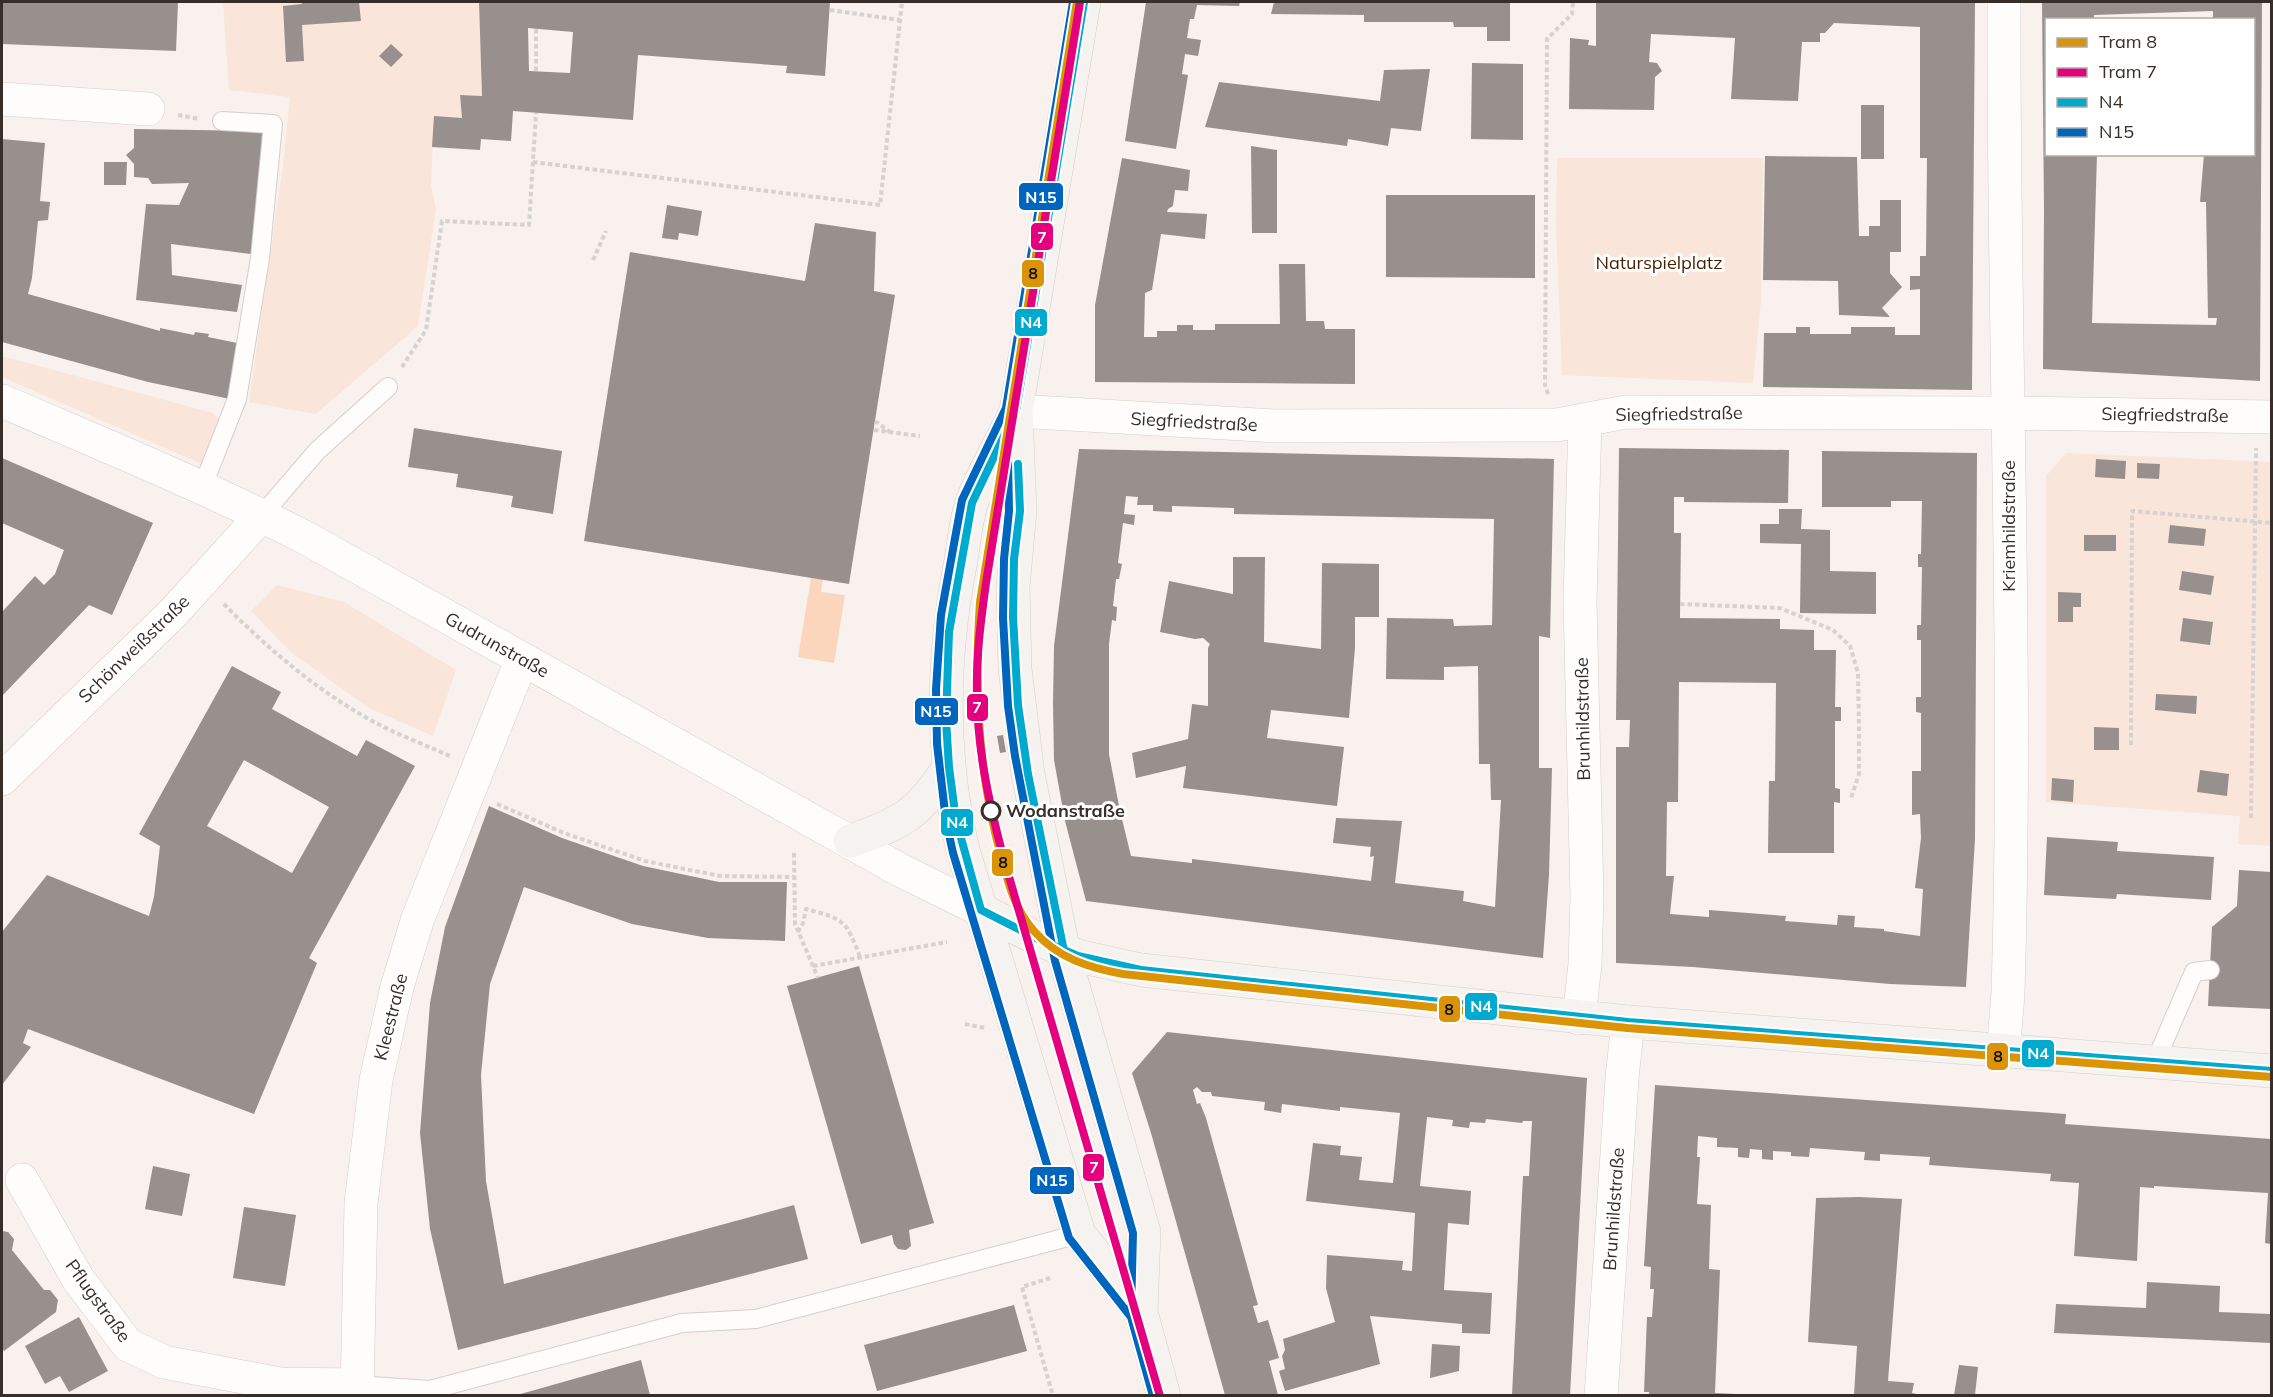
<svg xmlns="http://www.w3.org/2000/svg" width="2273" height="1397" font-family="Mulish,sans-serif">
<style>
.green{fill:#f9e5d9}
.water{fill:#fcd5bd}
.building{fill:#97908c;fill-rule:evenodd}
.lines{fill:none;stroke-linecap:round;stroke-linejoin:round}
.service-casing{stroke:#d6cec9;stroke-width:20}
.minor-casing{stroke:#d6cec9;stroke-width:34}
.tertiary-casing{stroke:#d6cec9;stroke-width:34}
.secondary-casing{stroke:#d6cec9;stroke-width:34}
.path{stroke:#d6d2d0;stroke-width:4;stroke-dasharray:4.5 3;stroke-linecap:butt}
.service{stroke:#fefdfc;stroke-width:18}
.minor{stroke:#fefdfc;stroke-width:33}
.tertiary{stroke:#fefdfc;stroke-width:33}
.secondary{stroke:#f5f2f0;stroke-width:33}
.bus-1-casing{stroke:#fff;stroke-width:12}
.bus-2-casing{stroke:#fff;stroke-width:12}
.bus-1{stroke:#00a9ce;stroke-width:8}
.bus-2{stroke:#0065bd;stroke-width:8}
.tram-1-casing{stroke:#fff;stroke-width:12}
.tram-2-casing{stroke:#fff;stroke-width:12}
.tram-1{stroke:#da9406;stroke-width:8}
.tram-2{stroke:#e5007d;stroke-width:8}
.stop-dot{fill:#fff;stroke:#372e29;stroke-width:3}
.labels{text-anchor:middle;stroke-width:6;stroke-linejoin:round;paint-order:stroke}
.park-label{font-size:18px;fill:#461f00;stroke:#fff}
.street-label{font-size:18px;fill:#372e29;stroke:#fff}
.stop-label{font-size:18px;font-weight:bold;fill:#372e29;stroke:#fff;text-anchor:start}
.line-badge{stroke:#fff;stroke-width:2}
.badge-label{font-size:16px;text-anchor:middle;font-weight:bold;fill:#fff}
.pale-badge-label{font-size:16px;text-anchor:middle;font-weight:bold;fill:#111}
</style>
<rect width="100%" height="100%" fill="#f9f1ed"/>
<!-- green -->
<path class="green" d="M223,2H479L482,96L460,95L462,118L434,117L431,186L436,209L418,326L316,414L249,402L283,165L290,97L229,90Z
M1763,158L1761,300L1753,383L1562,375L1556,225L1557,158Z
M2,356L213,413L220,421L202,464L2,377Z
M2066,453L2271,462V846L2238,844L2240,816L2046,802V476Z
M277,585L344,602L456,670L433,736L369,708L292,653L251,611Z"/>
<!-- water -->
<path class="water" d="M811,578L823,579L821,592L845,595L834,663L798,657Z"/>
<!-- building -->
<path class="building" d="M2,2H178L176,51L2,44Z
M302,2H359L361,21L302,25L304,61L286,62L283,6L302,4Z
M479,2H830L825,76L786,73L787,66L638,55L633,120L513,111L511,141L481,139L480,150L432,147L434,116L462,118L460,95L482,96ZM528,28L573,32L570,73L529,71Z
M1146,2H1240L1239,6L1197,5L1194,19H1190L1187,38L1201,40L1198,56L1185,54L1182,74L1188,75L1176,149L1125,141Z
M1274,2H1510V41H1487V27H1454L1453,22H1364V15L1271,14Z
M1596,2H1975L1972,390L1763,387L1764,333H1796V327H1810V334H1851V327H1895V335H1920V289L1910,290V276H1920V256H1926L1927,158H1920V27L1834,23L1825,33H1820V42H1802L1798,101L1731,99L1735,38L1651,34L1649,62L1657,63L1662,71L1655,77L1654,110L1569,109L1570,38L1589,40L1588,45L1596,46Z
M2042,2H2262L2260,381L2043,369L2044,210ZM2213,11V20H2254V154H2204L2200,202H2206L2208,318H2217L2216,325L2092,323L2097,154H2046V20H2094V15Z
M391,44L403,55L391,67L379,56Z
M1472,63L1523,64V140L1471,139Z
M1430,69L1421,131L1391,128L1388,146L1348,139L1347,146L1205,127L1219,82L1380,101L1384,70Z
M1861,105H1884V159H1861Z
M134,129L262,131L261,183L257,227L251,254L171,244L172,275L242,285L237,312L136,300L146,204L179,205L189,183L152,184L148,178L134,177V164L126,155L134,148Z
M2,139L45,143L40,201L50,202L48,220L38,221L32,278L28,294L160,331V328L194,335L195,332L209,334L208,337L242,344L230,399L148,382L2,342Z
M1251,146L1277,150V233H1252Z
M1765,156L1857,157L1859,236H1869V226H1880V200H1901V252H1890V273L1902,287L1882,308L1890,317L1839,315L1838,281L1763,280Z
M1122,158L1190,170L1188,191L1175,190L1173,206L1168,209L1167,212L1207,214L1205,239L1161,234L1152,290L1145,293L1144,337H1157V331H1177V325H1193V330H1215V324H1280L1279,264H1305L1306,321H1324L1325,329H1355V384L1095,382V305Z
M104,162H127L126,185H104Z
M1386,195H1535V278L1386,277Z
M667,205L702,211L698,236L679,233L678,240L662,238Z
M815,223L876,232L874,291L895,295L849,584L584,541L630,252L805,281Z
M414,428L562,451L553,514L511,507L513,496L456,487L458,474L408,467Z
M1619,448L1789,450L1788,503L1684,502V497H1674V533H1681L1680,618L1780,619V629L1814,630V650H1836L1835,707H1841V721H1835V788L1840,789V803L1834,802V853H1768L1769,781H1775L1776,683L1679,682L1678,802H1667L1666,876H1674L1670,914L1709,917V910L1786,916L1785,921L1837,925L1838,915L1855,916L1854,927L1884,929V931L1920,936L1923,889L1915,888L1921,838L1920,814L1912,815V771H1921V713L1916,712V697H1921V640H1917V625H1921L1922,567H1918V554H1921L1922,501H1891V507H1822V451L1977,453L1975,839L1966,987L1890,984L1693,967L1616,963V747H1629L1630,720H1616Z
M1079,449L1554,459L1550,638L1539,636V768H1552L1549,875L1543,958L1086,901L1065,821L1054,760L1053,703L1054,646ZM1126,496L1138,497L1137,505H1153V511L1172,512V506L1234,508V514L1494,519L1492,625L1454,626L1453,619L1387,618L1386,679L1444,680V667L1478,666L1479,764H1490L1491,800H1501L1495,907L1463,901L1464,891L1395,883L1402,821L1336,818L1333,843L1371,847L1370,857L1374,856L1371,881L1192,859V863L1131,856L1120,811L1109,754V644L1112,620L1116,621L1117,607L1113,606L1116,579H1119L1122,564L1118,563L1123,523L1134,525L1135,515L1124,514Z
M2,458L153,523L112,615L89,605L2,696V612L35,576L44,585L55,574L64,550L2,523Z
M2096,459L2126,461L2125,479L2095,477Z
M2137,463L2160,464L2159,479L2137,478Z
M1779,509H1802L1801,529L1830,530V571L1876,572V614L1800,613L1801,544L1760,543V524H1779Z
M2170,525L2206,529L2204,546L2168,543Z
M2084,535H2116V551H2084Z
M1233,557H1265L1264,642L1321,649L1322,563L1379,564V617H1355V648L1349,718L1271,710L1267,738L1344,747L1337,806L1183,788L1186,766L1136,778L1132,753L1188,739L1192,704L1208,706V648L1210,644L1203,638L1195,639L1160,632L1169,581L1233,594Z
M2182,571L2214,576L2211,595L2179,590Z
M2058,592L2081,593V607H2073V622H2058Z
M2183,618L2213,622L2210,645L2180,641Z
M232,666L281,692L272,709L357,756L366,740L415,766L309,958L317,963L254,1114L28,1029L23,1043L31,1047L2,1085V932L47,875L149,916L154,897L160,846L139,834ZM244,760L329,807L292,873L207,826Z
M2156,694L2197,696L2196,714L2155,710Z
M2094,727L2119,728V750H2094Z
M1003,735L1006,752L1000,753L997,736Z
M2200,770L2229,774L2227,796L2197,792Z
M2052,778L2074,780L2073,802L2051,800Z
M489,806L562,838L643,866L719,882H787L785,941L708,938L632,924L524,887L490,984L481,1075L486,1181L504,1284L794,1205L808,1259L458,1350L430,1229L420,1133L430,1003L445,927Z
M2047,837L2118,842L2117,851L2214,857L2211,900L2117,894L2116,899L2044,895Z
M2239,870L2271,872V1009L2208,1006L2212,927L2237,906Z
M859,966L934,1223L909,1230L911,1246L906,1250L898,1249L894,1244L892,1235L861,1244L787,986Z
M1167,1032L1587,1078L1570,1395H1512L1523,1176H1529L1532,1121H1523L1522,1123L1486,1119L1485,1123L1470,1122L1469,1128L1452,1126L1453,1120L1427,1117L1420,1186L1471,1191L1469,1225L1448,1223L1444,1290L1492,1293L1490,1334L1462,1333V1324L1370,1316L1380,1364L1285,1391L1279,1371L1285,1369L1282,1356L1285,1350L1283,1339L1335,1322L1326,1288L1327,1255L1403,1261L1402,1270L1412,1271L1415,1213L1306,1201L1313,1143L1341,1146L1340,1155L1362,1157L1359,1180L1393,1183L1400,1113L1340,1107V1111L1282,1104L1281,1113L1264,1110L1265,1102L1212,1096L1211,1092H1202L1197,1087L1193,1090L1197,1104L1200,1103L1206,1118L1258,1305L1253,1306L1258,1323L1268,1320L1279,1358L1269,1361L1278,1395H1225L1151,1133L1132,1073Z
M1655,1085L2066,1114L2065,1124L2271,1139V1244L2265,1243L2268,1193L2154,1186V1188L2140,1187L2137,1261L2074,1256L2079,1183L2050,1181L2051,1174L1929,1165L1930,1157L1880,1154V1161L1864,1160L1865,1152L1810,1148L1809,1157L1791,1156V1152L1773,1151V1160L1762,1159V1150L1750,1149L1749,1158L1738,1157V1148L1717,1147V1138L1698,1136L1697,1157H1700L1697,1204L1711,1205L1709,1269L1720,1270L1715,1393L1737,1394V1395H1649V1392H1644L1647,1317H1652L1654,1289H1650L1651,1267L1644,1266Z
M153,1166L190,1174L182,1216L145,1209Z
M1859,1197L1902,1199L1888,1381L1914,1383L1912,1393L1922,1395H1854L1857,1346L1808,1342L1816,1198Z
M244,1207L296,1215L285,1286L233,1278Z
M2,1231L8,1232L14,1239L12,1250L44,1290H50L58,1300L56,1312L4,1351L2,1348Z
M2147,1282L2220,1286L2219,1312L2271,1314V1343L2054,1333L2056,1304L2146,1308Z
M1014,1305L1027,1351L877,1391L864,1345Z
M79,1317L108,1371L69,1392L60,1376L45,1384L25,1346Z
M1432,1344L1460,1346L1459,1371L1430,1378Z
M641,1360L650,1395H517Z
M1959,1365L1978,1367L1975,1395H1954Z"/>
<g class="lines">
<defs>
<path id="service" d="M202,488L237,399L260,258L273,124L222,121
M262,515L317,451L388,387
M2155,1062L2194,972L2210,970
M357,1385L430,1390L682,1323L756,1319L1079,1234"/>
<path id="minor" d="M2004,2C2003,332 2018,662 2008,992C2007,1012 2004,1031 2004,1050
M2,99L148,109
M1016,411L1275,426L1557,425L1626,412L2009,413L2272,417
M2,779L173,613L262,515
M1579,1018L1585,964L1587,897L1580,601L1585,420
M22,1180L78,1279L128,1345L164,1362L280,1384L357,1385
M357,1396L361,1203L376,1080L397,987L418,918L522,659
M1601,1396L1622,1078L1628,1022"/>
<path id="tertiary" d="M2,401C104,445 207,487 306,538L900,870L981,910"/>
<path id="secondary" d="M1084,2L1016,411L1020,511L1013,587L1015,669L1028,774L1065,958L1144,1232L1141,1312L1164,1396
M1014,415C1001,444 983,472 972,502C966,519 964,541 961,560C942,656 940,754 963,850L1079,1234L1141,1312
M850,841C901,824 919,814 949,767
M981,910L1038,939L1078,956L1141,970L1628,1022L2272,1071"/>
</defs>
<!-- service casing -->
<use href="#service" class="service-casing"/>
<!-- minor casing -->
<use href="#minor" class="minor-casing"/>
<!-- tertiary casing -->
<use href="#tertiary" class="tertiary-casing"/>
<!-- secondary casing -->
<use href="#secondary" class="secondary-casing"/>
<!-- path -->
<path class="path" d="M830,10L900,20
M536,29V71
M178,115L200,119
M533,162L880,205L902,2
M593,260L606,231
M402,367L426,330L442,221L529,225L536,113
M1548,394L1545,385L1547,39L1572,14L1573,2
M875,421L890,432
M874,430L920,436
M224,604C266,647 314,688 367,718C393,733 423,744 450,756
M1680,604L1780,608L1833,630L1850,646L1858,673L1859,727V774L1851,798
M2131,745L2132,511L2272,523
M497,804L564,833L645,861L720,876L794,877
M2251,818L2256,448
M794,853L795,924L818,978
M798,932L803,923L806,909C844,919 846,920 860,957
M813,966L947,942
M965,1024L985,1028
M1050,1278L1022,1287L1053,1396"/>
<!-- service -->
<use href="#service" class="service"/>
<!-- minor -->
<use href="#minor" class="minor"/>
<!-- tertiary -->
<use href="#tertiary" class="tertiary"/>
<!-- secondary -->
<use href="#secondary" class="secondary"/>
<defs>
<path id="bus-1" d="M1084,2L1016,411L972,503L949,632L946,720L949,767L956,820L981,910L1038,939L1078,956L1141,970L1628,1022L2272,1071
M1018,464L1020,511L1014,559L1013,617L1018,705L1028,774L1064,951"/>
<path id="bus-2" d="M1073,2L1006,408L962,500L941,615L936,689L937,744L946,821L953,853L1069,1238L1131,1317L1153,1396
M1008,461L1009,511L1004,559L1003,618L1008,706L1015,756L1055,961L1133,1233L1131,1313L1137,1338"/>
</defs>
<!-- bus-1 casing -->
<use href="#bus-1" class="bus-1-casing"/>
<!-- bus-2 casing -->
<use href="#bus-2" class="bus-2-casing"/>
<!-- bus-1 -->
<use href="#bus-1" class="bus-1"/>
<!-- bus-2 -->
<use href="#bus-2" class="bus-2"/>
<defs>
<path id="tram-1" d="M1077,2L980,602C974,689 978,772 1001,856C1008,883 1015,910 1034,931C1057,958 1090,968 1123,974L1627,1028L2272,1077"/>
<path id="tram-2" d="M1080,2L986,583C981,620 976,656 977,693C977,748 989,803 1003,856L1160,1396"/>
</defs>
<!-- tram-1 casing -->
<use href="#tram-1" class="tram-1-casing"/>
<!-- tram-2 casing -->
<use href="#tram-2" class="tram-2-casing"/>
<!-- tram-1 -->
<use href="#tram-1" class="tram-1"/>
<!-- tram-2 -->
<use href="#tram-2" class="tram-2"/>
</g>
<!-- markers -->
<circle class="stop-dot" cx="991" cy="811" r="9"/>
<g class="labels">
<!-- park labels -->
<g class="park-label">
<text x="1659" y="269">Naturspielplatz</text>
</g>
<!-- street labels -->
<g class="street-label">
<text transform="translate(1679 414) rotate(-1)" y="6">Siegfriedstraße</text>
<text transform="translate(2165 415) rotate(1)" y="6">Siegfriedstraße</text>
<text transform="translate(1194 422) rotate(3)" y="6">Siegfriedstraße</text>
<text transform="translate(2009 526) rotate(-90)" y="6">Kriemhildstraße</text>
<text transform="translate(497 645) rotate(29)" y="6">Gudrunstraße</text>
<text transform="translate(134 649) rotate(-44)" y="6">Schönweißstraße</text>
<text transform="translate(1583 719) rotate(-91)" y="6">Brunhildstraße</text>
<text transform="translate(391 1017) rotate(-76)" y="6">Kleestraße</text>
<text transform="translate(1614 1209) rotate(-86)" y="6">Brunhildstraße</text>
<text transform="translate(98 1301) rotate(54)" y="6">Pflugstraße</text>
</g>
<!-- stop labels -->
<g class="stop-label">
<text x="1006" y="817">Wodanstraße</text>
</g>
</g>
<g class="line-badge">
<rect x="1018" y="182" width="46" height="29" rx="6" fill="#0065bd"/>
<rect x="1030" y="222" width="24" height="29" rx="6" fill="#e5007d"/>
<rect x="1021" y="259" width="24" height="29" rx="6" fill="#da9406"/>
<rect x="1014" y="308" width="34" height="29" rx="6" fill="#00a9ce"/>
<rect x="966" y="693" width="23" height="29" rx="6" fill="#e5007d"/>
<rect x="914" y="697" width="45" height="29" rx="6" fill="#0065bd"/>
<rect x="940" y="808" width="34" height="29" rx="6" fill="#00a9ce"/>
<rect x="991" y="848" width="23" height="29" rx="6" fill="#da9406"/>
<rect x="1464" y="992" width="34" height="29" rx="6" fill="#00a9ce"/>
<rect x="1438" y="995" width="23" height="28" rx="6" fill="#da9406"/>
<rect x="2021" y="1039" width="34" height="29" rx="6" fill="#00a9ce"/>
<rect x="1986" y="1042" width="23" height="29" rx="6" fill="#da9406"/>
<rect x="1082" y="1153" width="23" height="29" rx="6" fill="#e5007d"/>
<rect x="1029" y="1166" width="46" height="29" rx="6" fill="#0065bd"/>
</g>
<g class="badge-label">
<text x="1041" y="203">N15</text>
<text x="1042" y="243">7</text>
<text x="1031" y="328">N4</text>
<text x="977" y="713">7</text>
<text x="936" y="717">N15</text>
<text x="957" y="828">N4</text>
<text x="1481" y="1012">N4</text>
<text x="2038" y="1059">N4</text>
<text x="1094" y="1173">7</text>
<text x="1052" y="1186">N15</text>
</g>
<g class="pale-badge-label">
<text x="1033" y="279">8</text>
<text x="1003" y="868">8</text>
<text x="1449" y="1015">8</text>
<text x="1998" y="1062">8</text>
</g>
<!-- border -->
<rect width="2273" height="1397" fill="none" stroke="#372e29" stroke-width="6"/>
<!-- legend -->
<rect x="2045" y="18" width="210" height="138" fill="#ffffff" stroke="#afaba9" stroke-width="1.5"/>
<rect x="2057" y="38" width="30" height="9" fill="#da9406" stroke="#afaba9" stroke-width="1.5"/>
<text x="2099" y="48" font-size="18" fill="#372e29">Tram 8</text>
<rect x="2057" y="68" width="30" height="9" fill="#e5007d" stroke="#afaba9" stroke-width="1.5"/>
<text x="2099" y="78" font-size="18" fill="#372e29">Tram 7</text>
<rect x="2057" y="98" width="30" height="9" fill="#00a9ce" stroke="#afaba9" stroke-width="1.5"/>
<text x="2099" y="108" font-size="18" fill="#372e29">N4</text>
<rect x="2057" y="128" width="30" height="9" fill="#0065bd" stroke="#afaba9" stroke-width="1.5"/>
<text x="2099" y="138" font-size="18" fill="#372e29">N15</text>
</svg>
